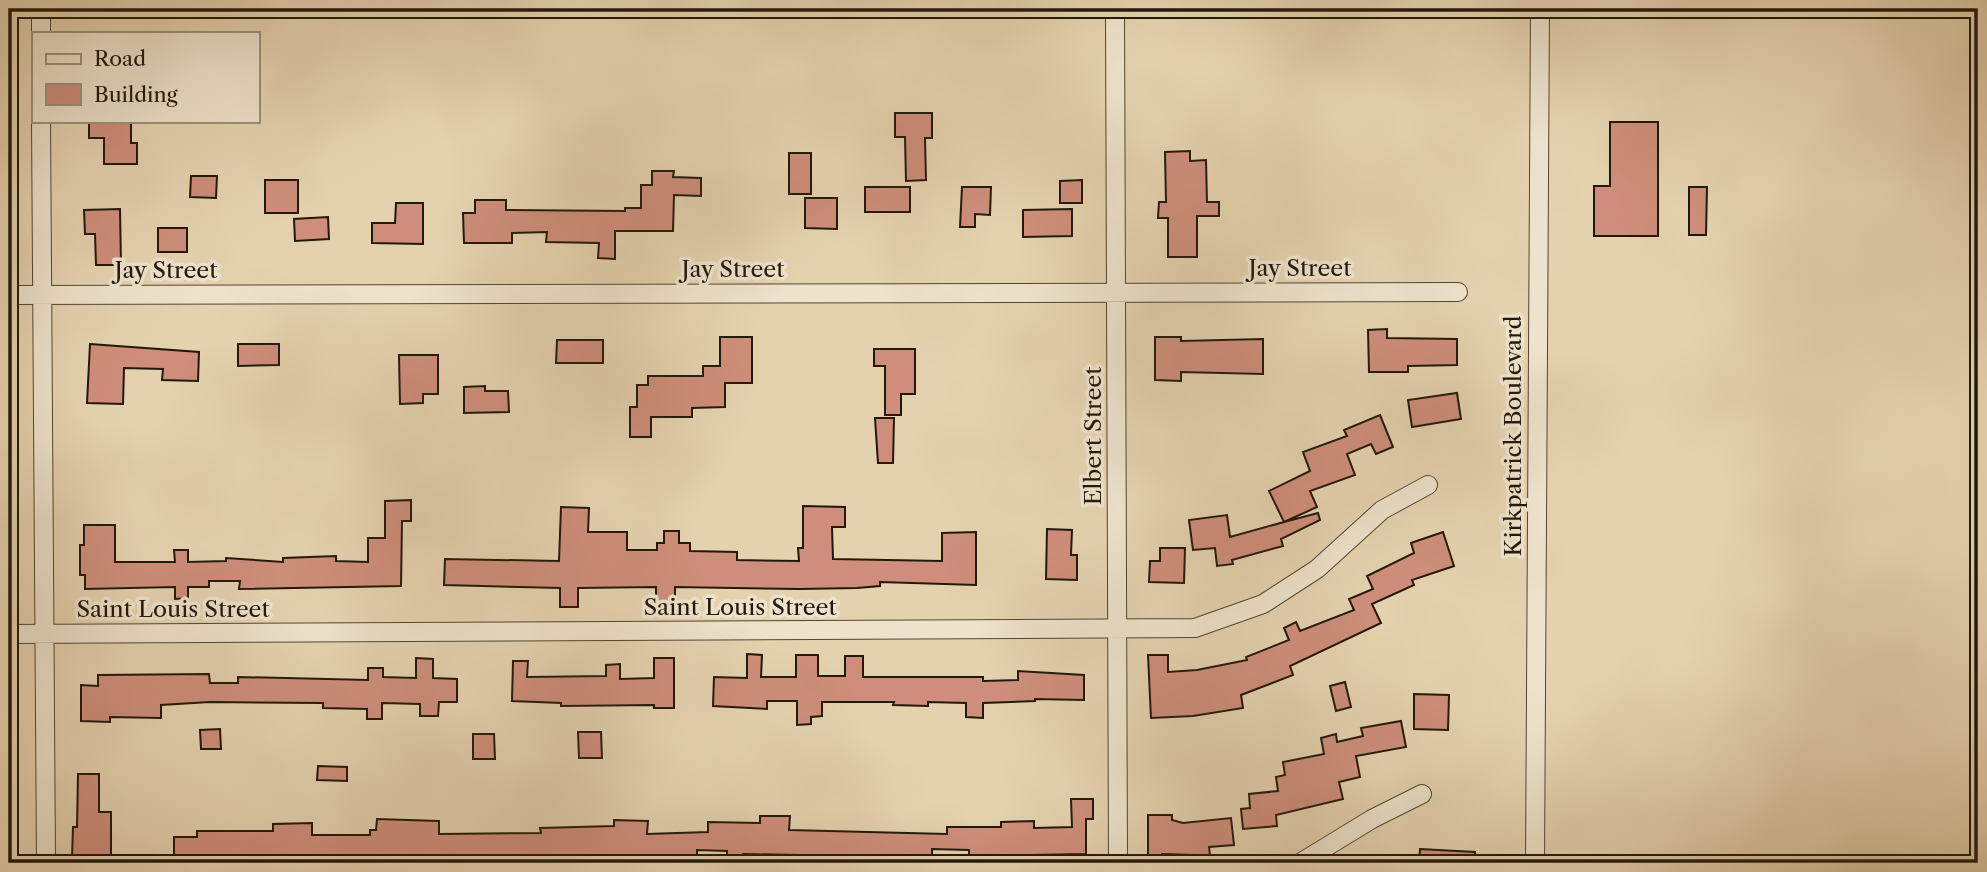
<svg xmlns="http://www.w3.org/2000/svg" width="1987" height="872" font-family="'Libre Caslon Text',serif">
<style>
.building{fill:#ce8e7b;stroke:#231809;stroke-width:2}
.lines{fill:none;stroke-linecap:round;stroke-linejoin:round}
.minor-casing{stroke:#534632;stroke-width:20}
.minor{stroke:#ede2cb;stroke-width:18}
.labels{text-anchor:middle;stroke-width:7;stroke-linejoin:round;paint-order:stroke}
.street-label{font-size:23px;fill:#231809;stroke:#ede2cb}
</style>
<rect width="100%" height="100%" fill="#e4d2af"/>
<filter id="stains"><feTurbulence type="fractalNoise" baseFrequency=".00286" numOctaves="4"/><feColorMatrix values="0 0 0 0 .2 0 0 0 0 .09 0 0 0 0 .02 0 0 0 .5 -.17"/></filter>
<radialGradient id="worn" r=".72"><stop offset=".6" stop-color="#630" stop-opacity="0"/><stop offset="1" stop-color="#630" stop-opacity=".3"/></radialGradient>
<!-- building -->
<path class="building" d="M895,113H932V138H925L926,180L906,181L905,137H895Z
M89,121H131V143H137V164H104V138H89Z
M1610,122H1658V236H1594V186H1610Z
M1190,151V161L1206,160L1207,202H1219V216H1197V257H1168V218H1158L1159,202H1166L1165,152Z
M789,153H811V194H789Z
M652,171H674L673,177L701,178V196L674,195L673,231H615V259L598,258L599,243L546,242L547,232L512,233V243H464L463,213H475V200H506V210L625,211V208H641V185H652Z
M191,176H217L216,198L190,197Z
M265,180H298V213H265Z
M1082,180V203H1060V181Z
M865,187H910V212H865Z
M962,187H991L990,215L975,214V227H960Z
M1689,187H1707L1706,235H1689Z
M805,198H837V229L805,228Z
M396,203H423V244L372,243V223H395Z
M120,209L121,265H96L95,234H85L84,210Z
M1072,209V236L1023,237V210Z
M328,217L329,239L295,241L294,219Z
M158,228H187V252H158Z
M1387,329V338L1457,339V365L1408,366V372H1369L1368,330Z
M720,337H752V383H725V407L692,408V417H651V437H630V407H637V385H648V376H703V366H720Z
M1155,337H1181V341L1263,339V374L1181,372V381L1155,380Z
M557,340H603V363H556Z
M90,344L199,352L198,381L162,380L163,369L124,368L123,404L87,403Z
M238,344H279V365L238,366Z
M874,349H915V394H901V415H885V366H874Z
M399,355H438V394H423V403L400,404Z
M485,386V391H508L509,412L464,413V387Z
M1457,393L1461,419L1412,427L1408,400Z
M1380,415L1393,447L1376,454L1371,444L1347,454L1355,475L1310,491L1317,507L1284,522L1318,513L1320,520L1281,539L1283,546L1232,560L1233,564L1217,566L1215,548L1193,550L1189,520L1227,515L1230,537L1284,522L1269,491L1310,471L1303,452L1347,436L1344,430Z
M875,418H894L893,463H878Z
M411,500V521H402L401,586L239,589L240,581H209V587H188V598L175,599V587L85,589V575H80V545H84V525H115V562H175L174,550H188V562L226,561V558L283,562V558L336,556V561L368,562V538H385V501Z
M803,506L845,507V527H832L833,559L942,561V533L976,532V585L880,582V586L857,588L799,589L675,587V609H656V587L578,588V607H560V588L444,585L445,559L559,561L561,507L589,508L588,532H627V550H657V543H664V531H679V543H690V551L737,552V560L799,561L798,548H803Z
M1047,529L1072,530L1071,555H1077V580L1046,579Z
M1443,532L1454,566L1412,580L1414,585L1372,604L1381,623L1290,666L1293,675L1241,695L1243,708L1193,716L1151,718L1148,655H1168V672L1197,670L1247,660L1246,657L1289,640L1284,628L1296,622L1300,631L1354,610L1349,599L1373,589L1367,576L1414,553L1411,543Z
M1160,548H1185L1184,583L1149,582L1150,561H1160Z
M747,654L762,655L761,677H796V655H818V676H845V656H863V677H983V681L1018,680V671L1084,675V700L1035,699V701L983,703V718L966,717V703L928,702V706L893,705L894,702H822V716L811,717V724L797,725V701H767V709L713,706L714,677L747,678Z
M416,658L433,659V678L457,679V702H439L438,716H420V704L382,703V719H367V709L323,708V703L210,702L161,705V718L110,717V722L81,721V685L98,686V675L209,674L210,683H238V677L368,680V668H383V677L416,678Z
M654,658H674V708H654V705L561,706V703L512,701L513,661H528L527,677L606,676V665L620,664V679L654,678Z
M1345,682L1351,707L1336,711L1330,686Z
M1414,694L1449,695L1448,730L1414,729Z
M1401,721L1406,747L1356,756L1360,777L1339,782L1343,799L1276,815L1277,826L1243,829L1241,809L1250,808L1249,794L1278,791L1276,777L1285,775L1283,762L1324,754L1321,738L1336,734L1337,742L1363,736L1361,728Z
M220,729L221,749H201L200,730Z
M578,732H601L602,758H579Z
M473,734H494L495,759H473Z
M318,766L347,767V781L317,780Z
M78,774H99V812H111V859L72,858L73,827H77Z
M1071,799H1093V819H1086V854L969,856V850L932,849V856L798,858V855L743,854V858H727V851L697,850V857H525L526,863H511V859L410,862L370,861V858L238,860V858H174V837H197V831H273V824L312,823V835H370V830H376L377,819L439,821V834L541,833L540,828L614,826V820L648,821L647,834L708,832V822L760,823V816H790L789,830L947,834V827H1001V822L1034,821V828L1072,827Z
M1148,815H1172V820L1183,823L1231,818L1234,845L1209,847L1211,863H1195L1194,855L1162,854L1161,863H1148Z
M1420,849L1475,852V863H1419Z"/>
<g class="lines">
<defs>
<path id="minor" d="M41,9V33
M1115,9L1118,863
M41,121L46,863
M9,295L1458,292
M9,634L1195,628L1263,604L1317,569L1382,510L1428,485
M1300,863L1372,819L1422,794
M1535,863L1540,9"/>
</defs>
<!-- minor casing -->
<use href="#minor" class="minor-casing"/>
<!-- minor -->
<use href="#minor" class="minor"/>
</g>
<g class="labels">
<!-- street labels -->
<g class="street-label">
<text x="1300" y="276">Jay Street</text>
<text x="733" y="277">Jay Street</text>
<text x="166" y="278">Jay Street</text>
<text transform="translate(1093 436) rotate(-90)" y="8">Elbert Street</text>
<text transform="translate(1513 436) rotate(-90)" y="8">Kirkpatrick Boulevard</text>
<text x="740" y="615">Saint Louis Street</text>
<text x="173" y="617">Saint Louis Street</text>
</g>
</g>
<!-- margin -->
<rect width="1987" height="872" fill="none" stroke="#e4d2af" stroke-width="35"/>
<rect x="10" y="10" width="1966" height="851" fill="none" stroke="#231809" stroke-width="3.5"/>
<rect x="18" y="18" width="1952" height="837" fill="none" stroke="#231809" stroke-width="2"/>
<!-- legend -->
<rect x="32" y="32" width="228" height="91" fill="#ede2cb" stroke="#9c917d" stroke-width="2"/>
<rect x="46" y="54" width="35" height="10" fill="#ede2cb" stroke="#9c917d" stroke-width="2"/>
<text x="94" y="66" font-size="21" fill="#231809">Road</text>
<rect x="46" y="84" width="35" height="21" fill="#ce8e7b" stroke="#9c917d" stroke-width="2"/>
<text x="94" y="102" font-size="21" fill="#231809">Building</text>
<rect width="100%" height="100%" filter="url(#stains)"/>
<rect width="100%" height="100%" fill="url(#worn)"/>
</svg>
